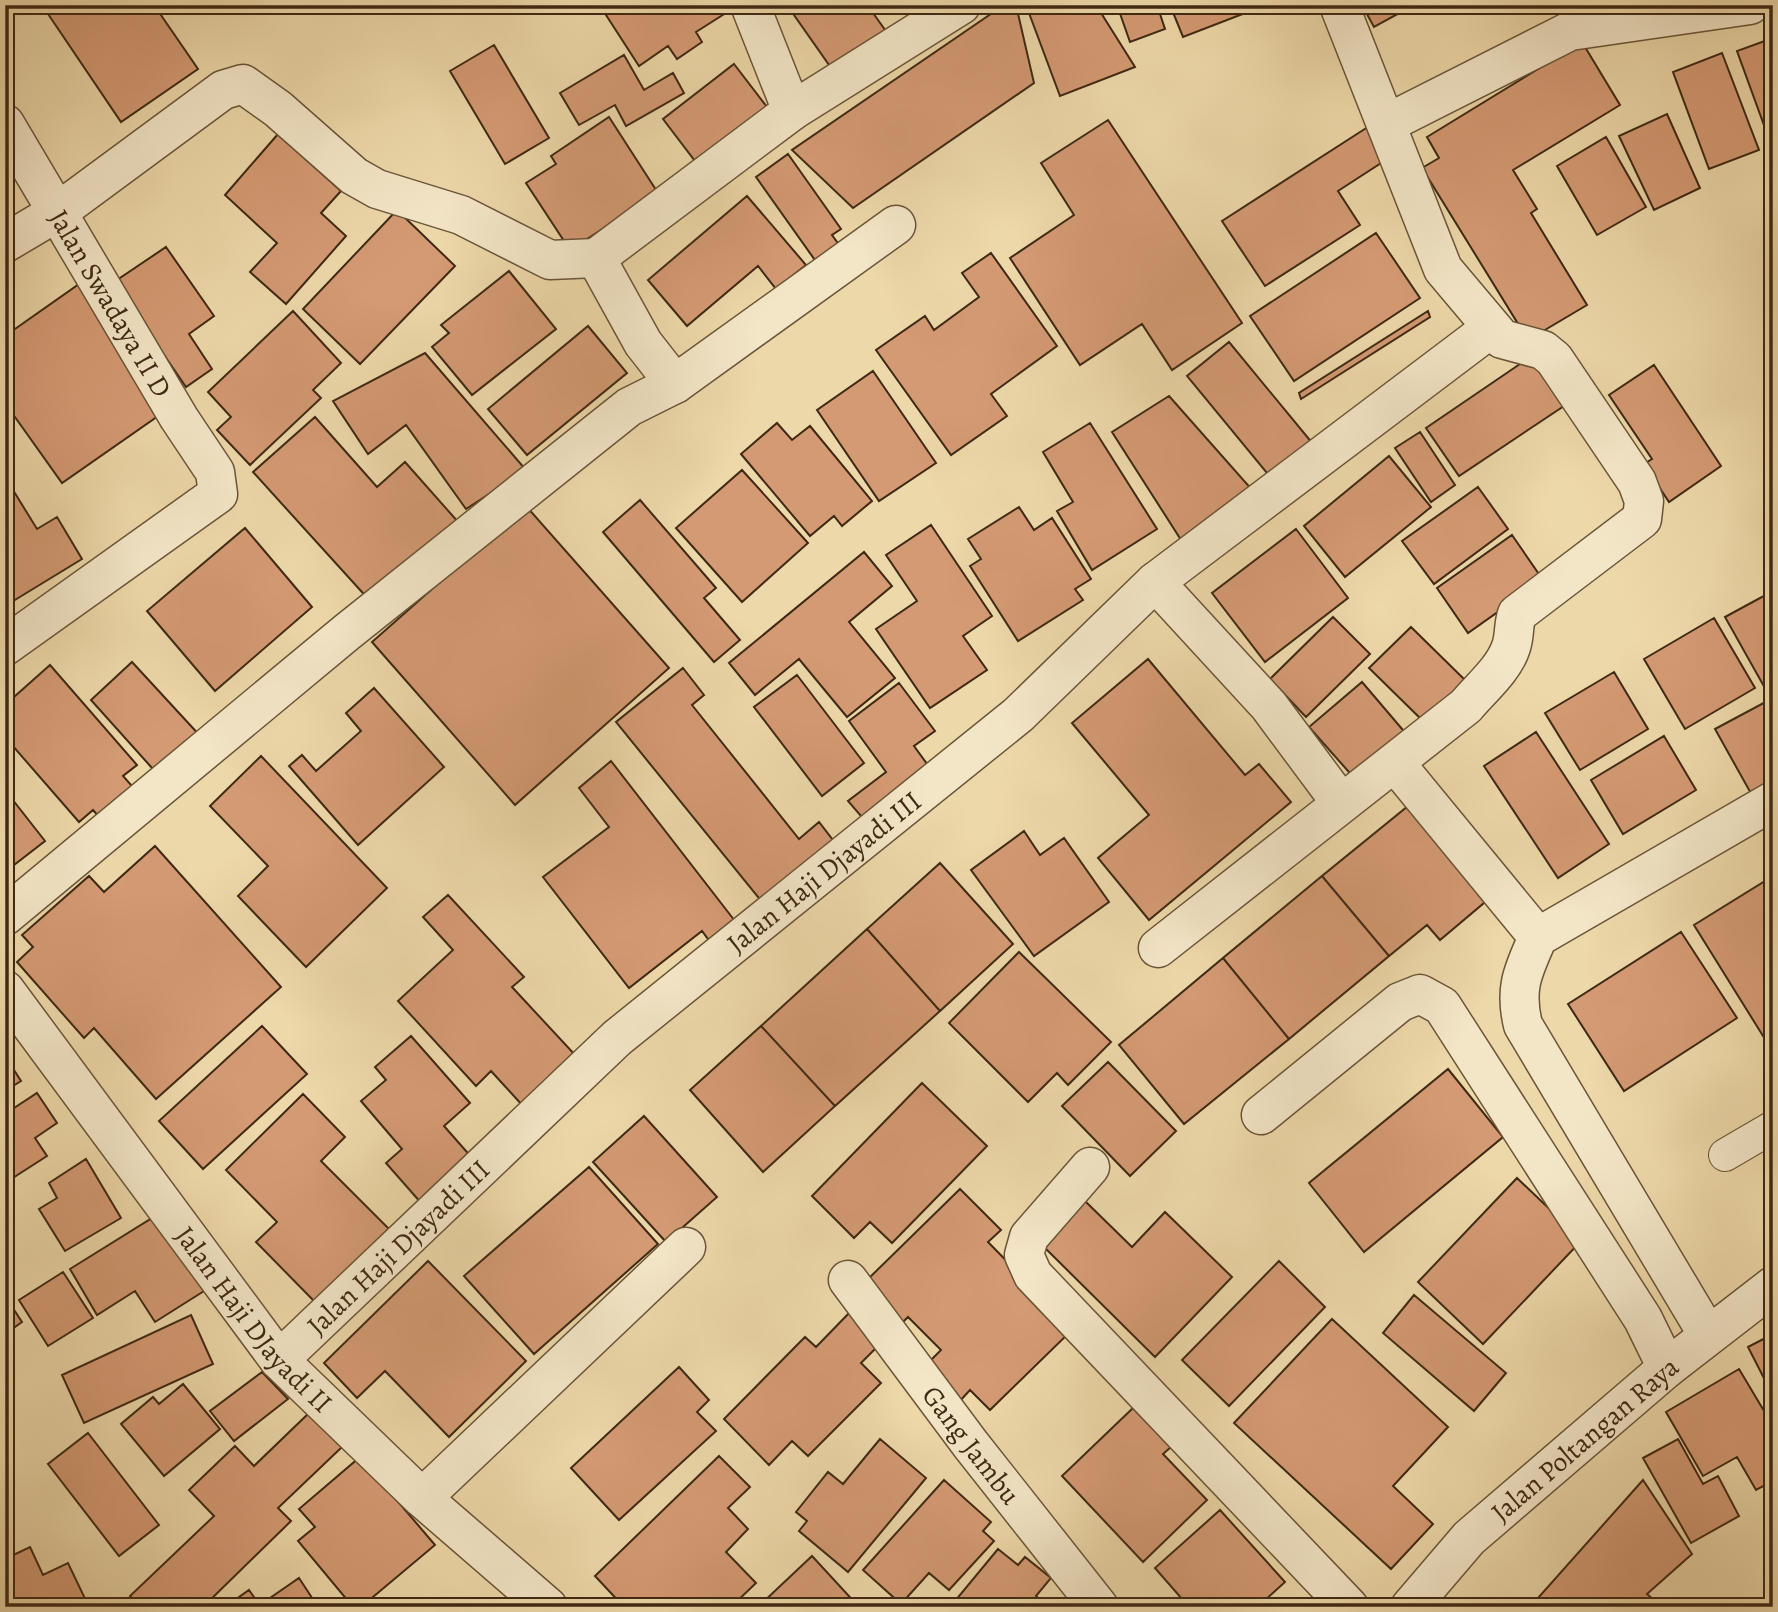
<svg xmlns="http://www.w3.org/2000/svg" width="1778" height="1612" font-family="Alegreya,serif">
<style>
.building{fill:#d49a73;stroke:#3f2914;stroke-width:2}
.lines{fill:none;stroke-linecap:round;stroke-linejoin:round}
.service-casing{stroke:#6a5539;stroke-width:34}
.minor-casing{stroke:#6a5539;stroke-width:41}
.tertiary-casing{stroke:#6a5539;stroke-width:41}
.service{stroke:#f3e6c7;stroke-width:32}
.minor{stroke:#f3e6c7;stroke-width:38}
.tertiary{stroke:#f3e6c7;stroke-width:38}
.labels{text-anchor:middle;stroke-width:5;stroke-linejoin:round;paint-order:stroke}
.street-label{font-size:28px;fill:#3f2914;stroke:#f3e6c7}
</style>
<rect width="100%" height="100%" fill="#edd8a9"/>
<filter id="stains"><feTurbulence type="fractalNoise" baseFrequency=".00286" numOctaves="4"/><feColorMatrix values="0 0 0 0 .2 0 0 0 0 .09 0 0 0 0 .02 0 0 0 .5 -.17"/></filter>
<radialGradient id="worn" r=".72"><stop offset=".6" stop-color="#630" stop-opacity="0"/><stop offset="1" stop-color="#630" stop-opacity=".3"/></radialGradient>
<!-- building -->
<path class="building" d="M42,5H154L198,69L121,122Z
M620,5H725L729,11L696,32L702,42L677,59L668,46L639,66L606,15Z
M787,5H883L873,13L888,34L834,72Z
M1004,5H1016L1034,83L853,208L792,150Z
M1026,5H1096L1135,67L1060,96Z
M1117,5H1157L1165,29L1130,42Z
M1170,5H1266L1183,37Z
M1362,5H1414L1374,27Z
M1773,38V125L1765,128L1737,51Z
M1582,42L1620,105L1513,170L1537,209L1531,213L1587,305L1528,340L1422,168L1439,158L1427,137Z
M494,45L549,138L505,164L450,71Z
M1722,53L1759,150L1709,169L1673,72Z
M624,55L644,90L673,73L684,93L626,126L615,105L579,125L560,93Z
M734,64L767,107L695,161L663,119Z
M1667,114L1700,188L1654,210L1619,136Z
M609,117L658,193L570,250L526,183L556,164L551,156Z
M1108,120L1242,323L1172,370L1142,324L1080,365L1010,258L1074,215L1041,163Z
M1374,123L1395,154L1338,191L1360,225L1265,286L1222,221Z
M278,134L341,191L321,213L346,236L286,304L250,272L277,243L225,195Z
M1606,137L1646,207L1597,235L1557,166Z
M788,154L841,229L832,235L840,246L817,263L756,177Z
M747,196L806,265L776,289L758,266L687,326L648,280Z
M397,210L455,266L360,364L303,309Z
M1376,233L1420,298L1294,381L1250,316Z
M166,247L214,316L189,334L212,369L186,387L114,282Z
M991,253L1057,346L991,394L1007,416L951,455L876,350L925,316L934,330L979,297L962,273Z
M509,271L556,329L472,395L432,347L449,333L441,325Z
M82,282L171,407L62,483L5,403V336Z
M293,311L341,363L313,390L321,398L250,465L217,430L231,417L208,392Z
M1428,311L1430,317L1301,399L1299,393Z
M588,326L627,373L527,455L488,409Z
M1229,342L1313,444L1272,479L1187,376Z
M1542,349L1576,398L1459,476L1426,428Z
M425,353L526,470L466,509L406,425L368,454L333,401Z
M1654,365L1721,466L1669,502L1644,464L1652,459L1609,395Z
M873,371L936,463L879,501L817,410Z
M1169,396L1254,492L1183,543L1112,432Z
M315,417L377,487L405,462L459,523L371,602L253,472Z
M777,423L792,440L810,426L872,501L842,526L834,516L810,536L741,454Z
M1090,423L1157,529L1092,570L1057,511L1073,502L1043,452Z
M1420,432L1455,485L1431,502L1395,448Z
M1389,456L1431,507L1345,577L1304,526Z
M742,470L808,543L742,602L676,528Z
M5,477L37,529L57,517L82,559L5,606Z
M1478,487L1508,529L1434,584L1402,541Z
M640,500L716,588L704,598L740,640L714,662L603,532Z
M526,506L669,668L515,805L372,642Z
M1019,507L1034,530L1052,518L1091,579L1075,589L1083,600L1018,641L970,566L981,559L968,539Z
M931,525L992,616L963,636L987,670L930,708L876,629L917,601L886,555Z
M245,528L312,607L215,691L147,611Z
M1296,529L1348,598L1265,662L1212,593Z
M1512,535L1543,580L1468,633L1437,588Z
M864,552L892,586L849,622L895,678L847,717L799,659L755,695L729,663Z
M1773,591V687L1766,690L1725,617Z
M1333,617L1370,654L1306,717L1270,679Z
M1714,618L1755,688L1685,729L1644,659Z
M1411,627L1465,680L1424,722L1369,668Z
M1148,659L1245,775L1259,764L1291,802L1149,920L1098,858L1149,815L1072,723Z
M132,662L203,739L161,778L91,700Z
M50,665L137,765L123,776L139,794L105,824L93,810L79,822L5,737V705Z
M683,668L704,695L692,705L799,839L819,822L839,848L771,913L616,722Z
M1614,672L1648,729L1580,770L1545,713Z
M797,675L864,763L822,796L754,707Z
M1362,682L1408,736L1356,780L1309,727Z
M899,683L935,731L914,746L930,768L873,830L848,801L886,772L849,721Z
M374,688L444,767L358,845L289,766L302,755L316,771L361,731L346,713Z
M1773,698V786L1753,797L1715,729Z
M1536,732L1609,844L1558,878L1484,766Z
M1664,736L1696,790L1623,834L1591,780Z
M261,756L387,888L306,967L238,896L268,866L210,806Z
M611,761L745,934L719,954L702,931L629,988L543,877L609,827L579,788Z
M5,790L45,841L5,872Z
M1413,802L1491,897L1440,940L1427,925L1389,956L1322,876Z
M1024,831L1040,855L1064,838L1109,902L1034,956L971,870Z
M155,846L281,987L156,1099L94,1028L84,1038L17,962L33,947L22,935L89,876L104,892Z
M940,863L1013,944L940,1011L867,929Z
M1322,876L1389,956L1289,1039L1223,958Z
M1770,878L1773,883V1052L1694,925Z
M448,895L524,977L512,987L576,1056L523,1106L491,1071L476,1086L398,1001L453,950L423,917Z
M867,929L940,1011L835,1106L761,1026Z
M1681,932L1737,1018L1624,1091L1568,1004Z
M1019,952L1111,1042L1068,1085L1057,1073L1028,1102L949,1023Z
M1223,958L1289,1039L1184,1124L1119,1045Z
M262,1026L307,1074L203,1169L159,1121Z
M761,1026L835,1106L763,1172L690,1090Z
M411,1036L470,1103L444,1126L473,1159L422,1204L386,1163L402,1149L361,1101L386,1080L375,1067Z
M5,1056L21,1081L5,1091Z
M1108,1062L1176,1131L1130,1176L1062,1106Z
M1448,1069L1503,1137L1364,1252L1309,1183Z
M922,1083L987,1146L892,1243L870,1222L854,1238L812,1196Z
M37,1093L57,1123L35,1138L47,1156L5,1183V1114Z
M303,1094L345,1137L321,1161L389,1229L315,1302L256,1242L277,1222L226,1170Z
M644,1116L717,1197L666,1242L593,1162Z
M86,1159L121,1218L65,1251L39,1209L57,1198L49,1183Z
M589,1167L658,1244L534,1354L464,1276Z
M1517,1178L1582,1240L1483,1344L1418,1282Z
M960,1189L1001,1230L988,1242L1073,1329L990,1410L970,1390L959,1402L924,1367L941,1350L908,1317L895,1330L865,1282Z
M1085,1201L1132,1247L1165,1212L1232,1277L1155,1357L1042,1245Z
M165,1210L212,1286L155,1322L135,1291L97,1315L70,1269Z
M428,1261L526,1361L449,1437L385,1371L357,1398L324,1363Z
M1279,1261L1325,1307L1229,1406L1182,1360Z
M63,1272L93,1318L48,1346L19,1300Z
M1414,1295L1506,1373L1474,1411L1383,1333Z
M5,1296L22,1322L5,1334Z
M853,1309L883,1341L861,1363L881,1383L808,1456L792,1441L769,1465L724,1419L805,1337L816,1347Z
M191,1315L213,1364L84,1423L62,1375Z
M1332,1319L1448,1427L1393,1486L1433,1524L1391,1569L1234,1423Z
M1773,1334V1396L1748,1347Z
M679,1367L709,1400L697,1412L716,1431L619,1520L571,1468Z
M1739,1369L1773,1426V1481L1756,1490L1737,1457L1703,1476L1666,1412Z
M262,1372L288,1399L234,1441L210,1411Z
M183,1384L220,1429L164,1476L121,1424L153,1397L159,1404Z
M1133,1408L1171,1447L1163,1454L1207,1500L1143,1562L1062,1476Z
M310,1412L342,1447L278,1508L291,1521L203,1607H140L130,1596L214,1516L189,1490L235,1446L254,1466Z
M88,1433L159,1525L119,1556L48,1464Z
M880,1439L926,1478L848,1572L799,1531L807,1521L796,1512L828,1472L843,1484Z
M1678,1439L1703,1484L1718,1476L1739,1516L1691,1543L1643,1458Z
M719,1456L750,1487L728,1508L748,1529L726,1552L756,1583L731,1607H624L595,1576Z
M360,1457L435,1545L361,1607H353L298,1541L315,1527L299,1509Z
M944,1480L991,1522L983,1531L994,1541L949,1590L929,1573L901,1604L863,1570Z
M1643,1480L1692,1554L1647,1594L1662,1607H1530Z
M1220,1510L1285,1582L1264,1601L1269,1607H1189L1155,1568Z
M30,1547L43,1575L68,1563L89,1607H5V1559Z
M998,1549L1018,1565L1025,1557L1051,1578L1036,1596L1048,1607H950Z
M812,1556L859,1607H758Z
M299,1578L318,1607H275L270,1598Z
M249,1590L261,1607H225Z"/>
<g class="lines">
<defs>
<path id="service" d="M1725,1155L1773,1127"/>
<g id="minor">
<path d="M750,5L792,111"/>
<path id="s1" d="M5,124L179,418L215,472L218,494L5,646"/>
<path d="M1386,124L1570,31L1750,5"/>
<path d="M5,243L59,211L223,90L243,84L278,109L354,176L377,189L461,215L550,260L596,258"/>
<path d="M675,384L643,343L596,258L792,111L961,5"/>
<path d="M1155,582L1269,706L1341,803"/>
<path d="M1395,763L1538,937"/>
<path d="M5,916L347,632L629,407L675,384L896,225"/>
<path d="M1158,948L1466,706C1481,688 1504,669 1511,647C1515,636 1513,625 1517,614L1642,519L1644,501L1637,482L1554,359L1543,350L1502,339L1443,269L1339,5"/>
<path id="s2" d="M5,990L279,1360L422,1498L548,1607"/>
<path d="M1261,1115L1400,1002L1420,994L1442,1006L1643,1319L1667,1368"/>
<path d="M1090,1167L1029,1237L1024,1255L1033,1275L1349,1607"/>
<path id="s3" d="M848,1280L971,1445L1099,1607"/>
<path d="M1708,1335L1523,1025C1514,988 1523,971 1538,937L1773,801"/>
<path id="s4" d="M279,1360L617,1038L1018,715L1155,582L1490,329"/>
<path d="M422,1498L686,1247"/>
</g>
<g id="tertiary">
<path id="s5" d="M1410,1607L1469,1538L1667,1368L1773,1286"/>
</g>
</defs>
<!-- service casing -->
<use href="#service" class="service-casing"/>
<!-- minor casing -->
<use href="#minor" class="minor-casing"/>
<!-- tertiary casing -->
<use href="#tertiary" class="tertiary-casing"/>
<!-- service -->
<use href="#service" class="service"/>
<!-- minor -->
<use href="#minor" class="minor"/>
<!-- tertiary -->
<use href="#tertiary" class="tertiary"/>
</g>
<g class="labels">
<!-- street labels -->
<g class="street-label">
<text dy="10" stroke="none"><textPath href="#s1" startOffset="208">Jalan Swadaya II D</textPath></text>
<text dy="10" stroke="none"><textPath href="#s4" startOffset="732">Jalan Haji Djayadi III</textPath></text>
<text dy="10" stroke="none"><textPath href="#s4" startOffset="164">Jalan Haji Djayadi III</textPath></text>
<text dy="10" stroke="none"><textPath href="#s2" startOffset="413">Jalan Haji DJayadi II</textPath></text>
<text dy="10" stroke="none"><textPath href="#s5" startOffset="243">Jalan Poltangan Raya</textPath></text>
<text dy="10" stroke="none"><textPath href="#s3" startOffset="206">Gang Jambu</textPath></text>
</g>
</g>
<!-- margin -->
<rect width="1778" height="1612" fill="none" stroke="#edd8a9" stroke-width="28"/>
<rect x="7" y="7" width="1764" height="1598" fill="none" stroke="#3f2914" stroke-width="3.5"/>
<rect x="14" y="14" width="1750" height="1584" fill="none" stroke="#3f2914" stroke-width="2"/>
<rect width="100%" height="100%" filter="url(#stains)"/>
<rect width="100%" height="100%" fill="url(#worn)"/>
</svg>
